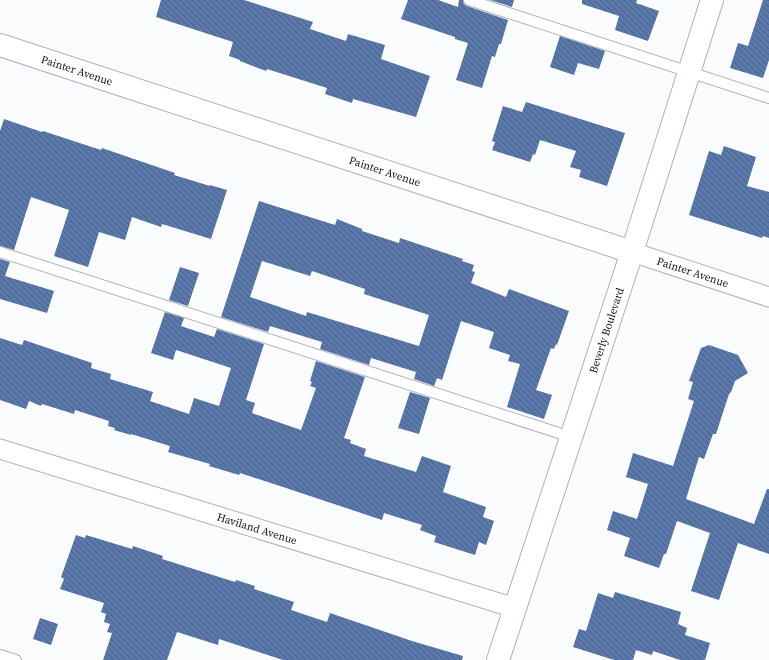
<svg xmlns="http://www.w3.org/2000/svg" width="769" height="660" font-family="'Source Serif 4',serif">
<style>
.building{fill:url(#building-back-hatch);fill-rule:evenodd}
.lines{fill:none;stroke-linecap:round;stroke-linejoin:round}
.lane-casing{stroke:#acb2bd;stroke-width:12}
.street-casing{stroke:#acb2bd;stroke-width:21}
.secondary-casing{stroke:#acb2bd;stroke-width:24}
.lane{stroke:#fff;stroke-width:10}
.street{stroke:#fff;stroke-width:19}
.secondary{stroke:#fff;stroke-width:22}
.labels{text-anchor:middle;stroke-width:3.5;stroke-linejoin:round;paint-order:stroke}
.street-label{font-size:11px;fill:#111317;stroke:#fff}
</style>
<defs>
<pattern id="building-back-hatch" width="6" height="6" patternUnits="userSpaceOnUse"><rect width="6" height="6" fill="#5a78aa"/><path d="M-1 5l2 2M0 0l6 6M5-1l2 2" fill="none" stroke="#496189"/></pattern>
</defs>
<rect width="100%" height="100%" fill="#fafbfd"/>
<!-- building -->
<path class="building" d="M161,0H244L313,22L310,29L346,41L348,34L385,45L381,59L430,76L416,117L353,99L352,103L325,94L327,88L267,69L266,71L240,61V60L229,56L233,42L156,17Z
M408,0H438L458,7L459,0H463L464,4L467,6L508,20L501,44H499L495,57L492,56L482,88L456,80L468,43L455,39V37L401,19Z
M490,0H514L512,7Z
M582,0H637L636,3L659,11L648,41L615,30L619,16L582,4Z
M763,0H769V60L763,78L730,68L738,43L748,46Z
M560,36L605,51L599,69L578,63L574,75L550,67Z
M526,102L625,133L607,186L579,177L581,170L570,167L576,151L540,140L535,155L533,154L530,162L492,150L495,142L492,141L503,106L522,112Z
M4,119L42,132L43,131L101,150L102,148L175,173L174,175L210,186V185L227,190L211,239L162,224L161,227L132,217L125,240L99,232L88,267L54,256L69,210L31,197L14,250L0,246V131Z
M724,146L756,157L747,186L769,192V238L763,236L762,238L689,215L709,151L721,155Z
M259,201L335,225L337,219L362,229V231L399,243L400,238L463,259L462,261L474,265L472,271L475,272L471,283L506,297L509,289L569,311L557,345L556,344L554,349L551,348L536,390L552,395L544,419L507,407L520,364L508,361L510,355L489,348L494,332L461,321L442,380L437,378L434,386L414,379L416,372L371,358L369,365L320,349L322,342L270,326L268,332L221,317ZM262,261L310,276L312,271L365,289L364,294L429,315L419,346L307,312L306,316L250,297Z
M0,259L10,262L5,276L54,291L47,313L0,299Z
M180,267L199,273L188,306L169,300Z
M165,312L184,318L181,326L214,337L217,329L264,344L246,400L255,403L252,413L301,430L316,388L310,386L312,382L310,381L316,361L365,377L344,438L351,440L350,443L366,449L364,456L416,472L422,456L451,466L443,492L486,507L483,517L494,521L486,545L479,542L475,555L434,542L436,536L420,530L422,525L384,513L382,520L286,488L240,473L239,475L209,466L210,464L168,452L170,446L131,434V435L114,430L115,428L108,426L109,421L75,410L74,414L42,404L41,406L29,401L26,409L0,400V338L22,345L24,340L92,363L91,368L111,374L110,379L153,392L150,401L189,414L194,398L219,406L231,368L176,350L173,360L151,353Z
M709,345L738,355L748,373L735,381L731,392L729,394L716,434H713L704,459L699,457L686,499L754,524L767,489H769V554L738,543L719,600L691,591L710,533L677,521L666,554H664L659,568L624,556L630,538L607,530L613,511L637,519L648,484L626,477L633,453L673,466L694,401L688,399L693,382L689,381L701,348Z
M410,392L430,398L419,434L398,428Z
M76,535L85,538L86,535L132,549L133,546L163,556L162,559L235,582L236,580L255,586L254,589L294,602L291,610L327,622L330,613L412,641L463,656L462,660H283L219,639L218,645L177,632L167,660H103L112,633L107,632L110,624L104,622L106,614L101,612L104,603L60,589L64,579L61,577Z
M615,592L681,612L678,624L687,628L685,635L710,643L705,660H680L653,651L652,655L636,650L633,660H614L573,647L579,629L586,631L598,593L613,598Z
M40,618L58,624L51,645L33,639Z"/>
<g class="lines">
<defs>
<path id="lane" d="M469,0L769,98
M0,252L571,437
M0,655L16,660"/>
<g id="street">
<path id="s1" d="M632,252L769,297"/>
<path id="s2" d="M0,449L515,608"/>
</g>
<g id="secondary">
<path id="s3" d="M0,45L632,252"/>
<path id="s4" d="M498,660L632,252L712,0"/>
</g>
</defs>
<!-- lane casing -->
<use href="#lane" class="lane-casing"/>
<!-- street casing -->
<use href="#street" class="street-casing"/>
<!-- secondary casing -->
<use href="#secondary" class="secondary-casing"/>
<!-- lane -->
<use href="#lane" class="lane"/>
<!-- street -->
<use href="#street" class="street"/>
<!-- secondary -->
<use href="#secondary" class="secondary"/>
</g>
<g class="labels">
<!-- street labels -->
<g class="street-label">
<text dy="4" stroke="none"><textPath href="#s3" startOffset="81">Painter Avenue</textPath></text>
<text dy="4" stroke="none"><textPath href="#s3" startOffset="405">Painter Avenue</textPath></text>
<text dy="4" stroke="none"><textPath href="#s1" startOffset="64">Painter Avenue</textPath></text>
<text dy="4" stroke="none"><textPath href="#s4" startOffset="347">Beverly Boulevard</textPath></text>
<text dy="4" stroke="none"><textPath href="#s2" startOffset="269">Haviland Avenue</textPath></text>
</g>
</g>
</svg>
